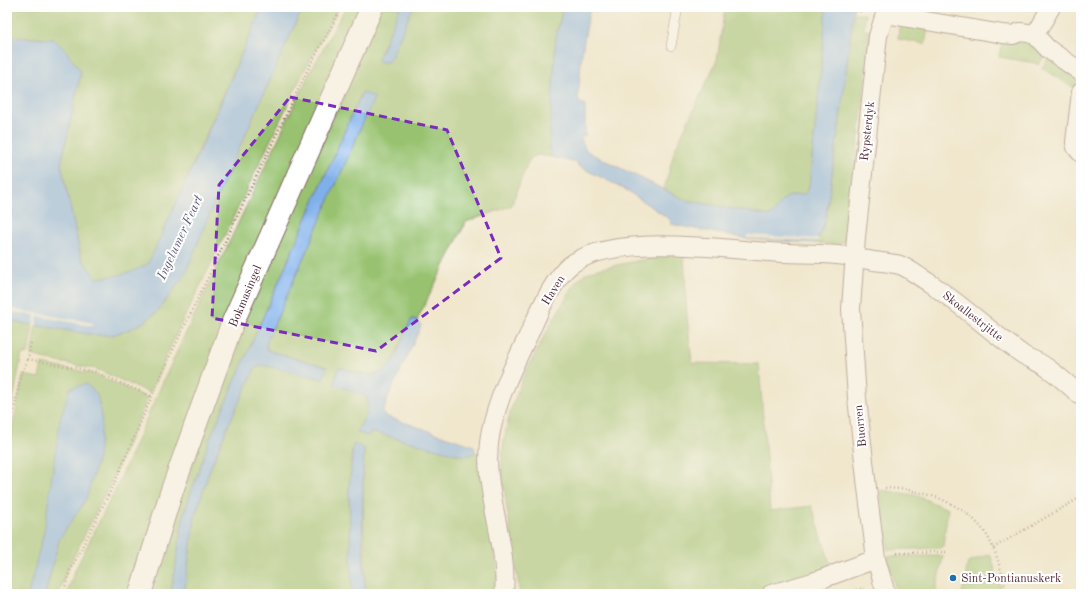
<svg xmlns="http://www.w3.org/2000/svg" width="1088" height="601" font-family="'Old Standard TT',serif">
<style>
.green{fill:#98c26f;stroke:#71704d}
.water{fill:#7fb0eb;stroke:#64688b}
.pier{fill:#f0e7cd}
.lines{fill:none;stroke-linecap:round;stroke-linejoin:round}
.service-casing{stroke:#846564;stroke-width:10}
.minor-casing{stroke:#846564;stroke-width:20}
.tertiary-casing{stroke:#846564;stroke-width:24}
.path{stroke:#846564;stroke-width:2.5;stroke-dasharray:1 3;stroke-linecap:butt}
.service{stroke:#fff;stroke-width:9}
.minor{stroke:#fff;stroke-width:18}
.tertiary{stroke:#fff;stroke-width:22}
.marked{fill:none;stroke:#7b2cbf;stroke-width:3;stroke-dasharray:8 5;stroke-linejoin:round}
.poi-dot{fill:#1f6fb2;stroke:#fff;stroke-width:1.5}
.labels{text-anchor:middle;stroke-width:4;stroke-linejoin:round;paint-order:stroke}
.street-label{font-size:12px;fill:#4a1f2b;stroke:#fff}
.poi-label{font-size:12px;fill:#4a1f2b;stroke:#fff;text-anchor:start}
.water-label{font-size:13px;font-style:italic;fill:#5f5978;stroke:#fff}
</style>
<rect width="100%" height="100%" fill="#fff"/>
<filter id="ink" filterUnits="userSpaceOnUse"><feTurbulence type="fractalNoise" baseFrequency=".025" numOctaves="2"/><feDisplacementMap in="SourceGraphic" scale="8" xChannelSelector="R" yChannelSelector="G"/><feConvolveMatrix kernelMatrix="1 2 1 2 8 2 1 2 1" color-interpolation-filters="sRGB"/></filter>
<filter id="wash" filterUnits="userSpaceOnUse"><feTurbulence type="fractalNoise" baseFrequency=".012" numOctaves="4" result="noise"/><feDisplacementMap in="SourceGraphic" scale="16" xChannelSelector="R" yChannelSelector="G"/><feGaussianBlur stdDeviation="0.9" result="paint"/><feColorMatrix in="noise" values="0 0 0 0 0 0 0 0 0 0 0 0 0 0 0 0 0 1.4 0 .05"/><feComposite in="paint" operator="in"/></filter>
<g filter="url(#wash)">
<rect width="100%" height="100%" fill="#f0e7cd"/>
<!-- green -->
<path class="green" d="M7,7H262L158,244C155,250 152,260 148,264C135,275 111,277 96,278L81,258L61,164L81,72L54,39L7,37Z
M303,7H339L304,71L208,270L179,328L150,393L96,369L42,359L43,358L31,355L36,325L95,335H112L128,330L144,322L158,311L185,274L216,199Z
M346,7H362L131,594H67L74,572L117,486L165,377L309,74Z
M381,7H400L378,58L390,59L413,7H563L556,37L549,147L551,157L539,155L532,157L528,162L511,206L466,222L417,320L412,319L392,362L382,373L370,375L359,373L339,367L334,384L365,396C373,406 361,422 357,432L367,436L372,432L472,454L475,452L483,454L500,594H366C364,545 362,497 364,448L352,450L349,493L352,594H184L195,516L209,472L226,430L255,368L259,366L263,365L323,378L327,367L269,351L266,347V343L373,98L363,93L361,94L210,438L184,513L171,594H149L158,563L241,326Z
M725,7H826L822,60L809,187L804,195C796,195 788,195 782,202C777,207 777,211 770,216L685,200L664,190L675,149L717,60Z
M853,13L865,14L864,30L871,31L847,240C840,247 826,243 816,243L823,228L826,216L841,111Z
M901,26L928,28L925,44L898,39L899,28Z
M1025,39L1045,56L1038,65L1035,63L999,57L1002,41Z
M1048,58L1076,78V89L1042,68Z
M684,251L687,316L692,363L759,364L770,511L812,506L832,570L769,591L747,594H520L502,475V457L504,440L510,412L522,379L554,318L576,282L584,274L593,270Z
M7,321L33,325L28,354H22L7,432Z
M42,364L95,374L148,398L111,482L67,570L59,594H45L59,540L86,499L44,532L28,594H7V456L23,375L39,378Z
M880,490L915,495L948,509L943,546L940,548L888,550Z
M990,554L1003,594H962L968,562Z
M888,556H943L935,594H897L888,562Z"/>
<!-- water -->
<path class="water" d="M262,7H303L216,199L185,274L158,311L144,322L128,330L112,335H95L7,321V37L54,39L66,51L81,72L61,164L81,258L96,278C117,276 129,274 148,264L202,146Z
M400,7H413L390,59L388,62H380L378,59Z
M563,7H590L582,52L578,97L580,104H585V136H580L585,148L588,152L685,200L770,216C777,211 777,207 782,201C788,195 796,195 804,195L809,187L822,60L826,7H854L841,111L826,216L823,228L816,243L748,239L670,224L671,220L623,188L578,166V163L551,157L549,147L556,37Z
M363,93L373,96L374,98L266,343V347L269,351L327,367L323,379L263,365L259,366L255,368L226,430L209,472L195,516L184,594H171L184,513L210,438L361,94Z
M412,319L417,320L421,325L419,331L387,399L383,413L385,416L474,446L475,452L473,454L464,456L372,432L367,436L357,432C362,422 373,406 365,396L334,384L339,367C349,370 359,375 370,375C397,375 400,337 412,319Z
M86,384L97,394L102,421L98,457L86,499L59,540L45,594H28L44,532L60,419L70,388Z
M353,444L364,448C362,496 361,546 366,594H352L349,493Z"/>
<!-- pier -->
<path class="pier" d="M747,235L819,239V240L818,241L747,238Z
M7,308L93,323V326L38,316L36,327H33L35,315L7,311Z"/>
</g>
<g filter="url(#ink)">
<g class="lines">
<defs>
<path id="service" d="M671,46L678,7"/>
<path id="minor" d="M884,7L885,14L878,36L856,237L851,309L857,398L867,488L876,559L886,594
M885,14L1003,34L1013,35L1020,32L1028,33L1035,35L1048,49L1081,72
M1035,35L1051,7
M1081,92L1075,142L1076,147L1081,153
M504,594C509,540 479,485 491,431C498,397 514,365 529,334C539,312 549,288 565,270C601,231 720,249 769,252C792,254 815,253 837,255C850,256 862,259 874,261C882,262 892,263 900,265C910,269 919,277 928,282C961,304 990,331 1022,354C1029,359 1039,361 1046,367C1058,375 1070,386 1081,396
M771,594L813,582L876,559"/>
<path id="tertiary" d="M140,594L171,493L232,324L372,7"/>
</defs>
<!-- service casing -->
<use href="#service" class="service-casing"/>
<!-- minor casing -->
<use href="#minor" class="minor-casing"/>
<!-- tertiary casing -->
<use href="#tertiary" class="tertiary-casing"/>
<!-- path -->
<path class="path" d="M860,11L867,12
M31,343L28,359L95,372L151,396
M7,446L21,374L28,359
M885,488C923,489 969,503 989,539C998,555 1002,576 1007,594
M993,548L1081,497
M893,553L946,552
M63,594L70,571L114,484L161,375L306,73L342,7
M845,594L866,587"/>
<!-- service -->
<use href="#service" class="service"/>
<!-- minor -->
<use href="#minor" class="minor"/>
<!-- tertiary -->
<use href="#tertiary" class="tertiary"/>
</g>
</g>
<!-- marked area -->
<path d="M0 0H1088V601H0ZM290,97L447,130L501,258L376,351L212,318L219,185Z" fill="#f0e7cd" fill-opacity=".55" fill-rule="evenodd"/>
<path class="marked" d="M290,97L447,130L501,258L376,351L212,318L219,185Z"/>
<!-- markers -->
<circle class="poi-dot" cx="953" cy="578" r="4"/>
<g class="labels">
<!-- street labels -->
<g class="street-label">
<text transform="translate(867 131) rotate(-84)" y="4">Rypsterdyk</text>
<text transform="translate(553 290) rotate(-58)" y="4">Haven</text>
<text transform="translate(245 296) rotate(-67)" y="4">Bokmasingel</text>
<text transform="translate(973 316) rotate(38)" y="4">Skoallestrjitte</text>
<text transform="translate(860 426) rotate(-96)" y="4">Buorren</text>
</g>
<!-- poi labels -->
<g class="poi-label">
<text x="961" y="582">Sint-Pontianuskerk</text>
</g>
<!-- water labels -->
<g class="water-label">
<text transform="translate(179 237) rotate(-65)" y="5">Ingelumer Feart</text>
</g>
</g>
<!-- margin -->
<rect width="1088" height="601" fill="none" stroke="#fff" stroke-width="24"/>
</svg>
